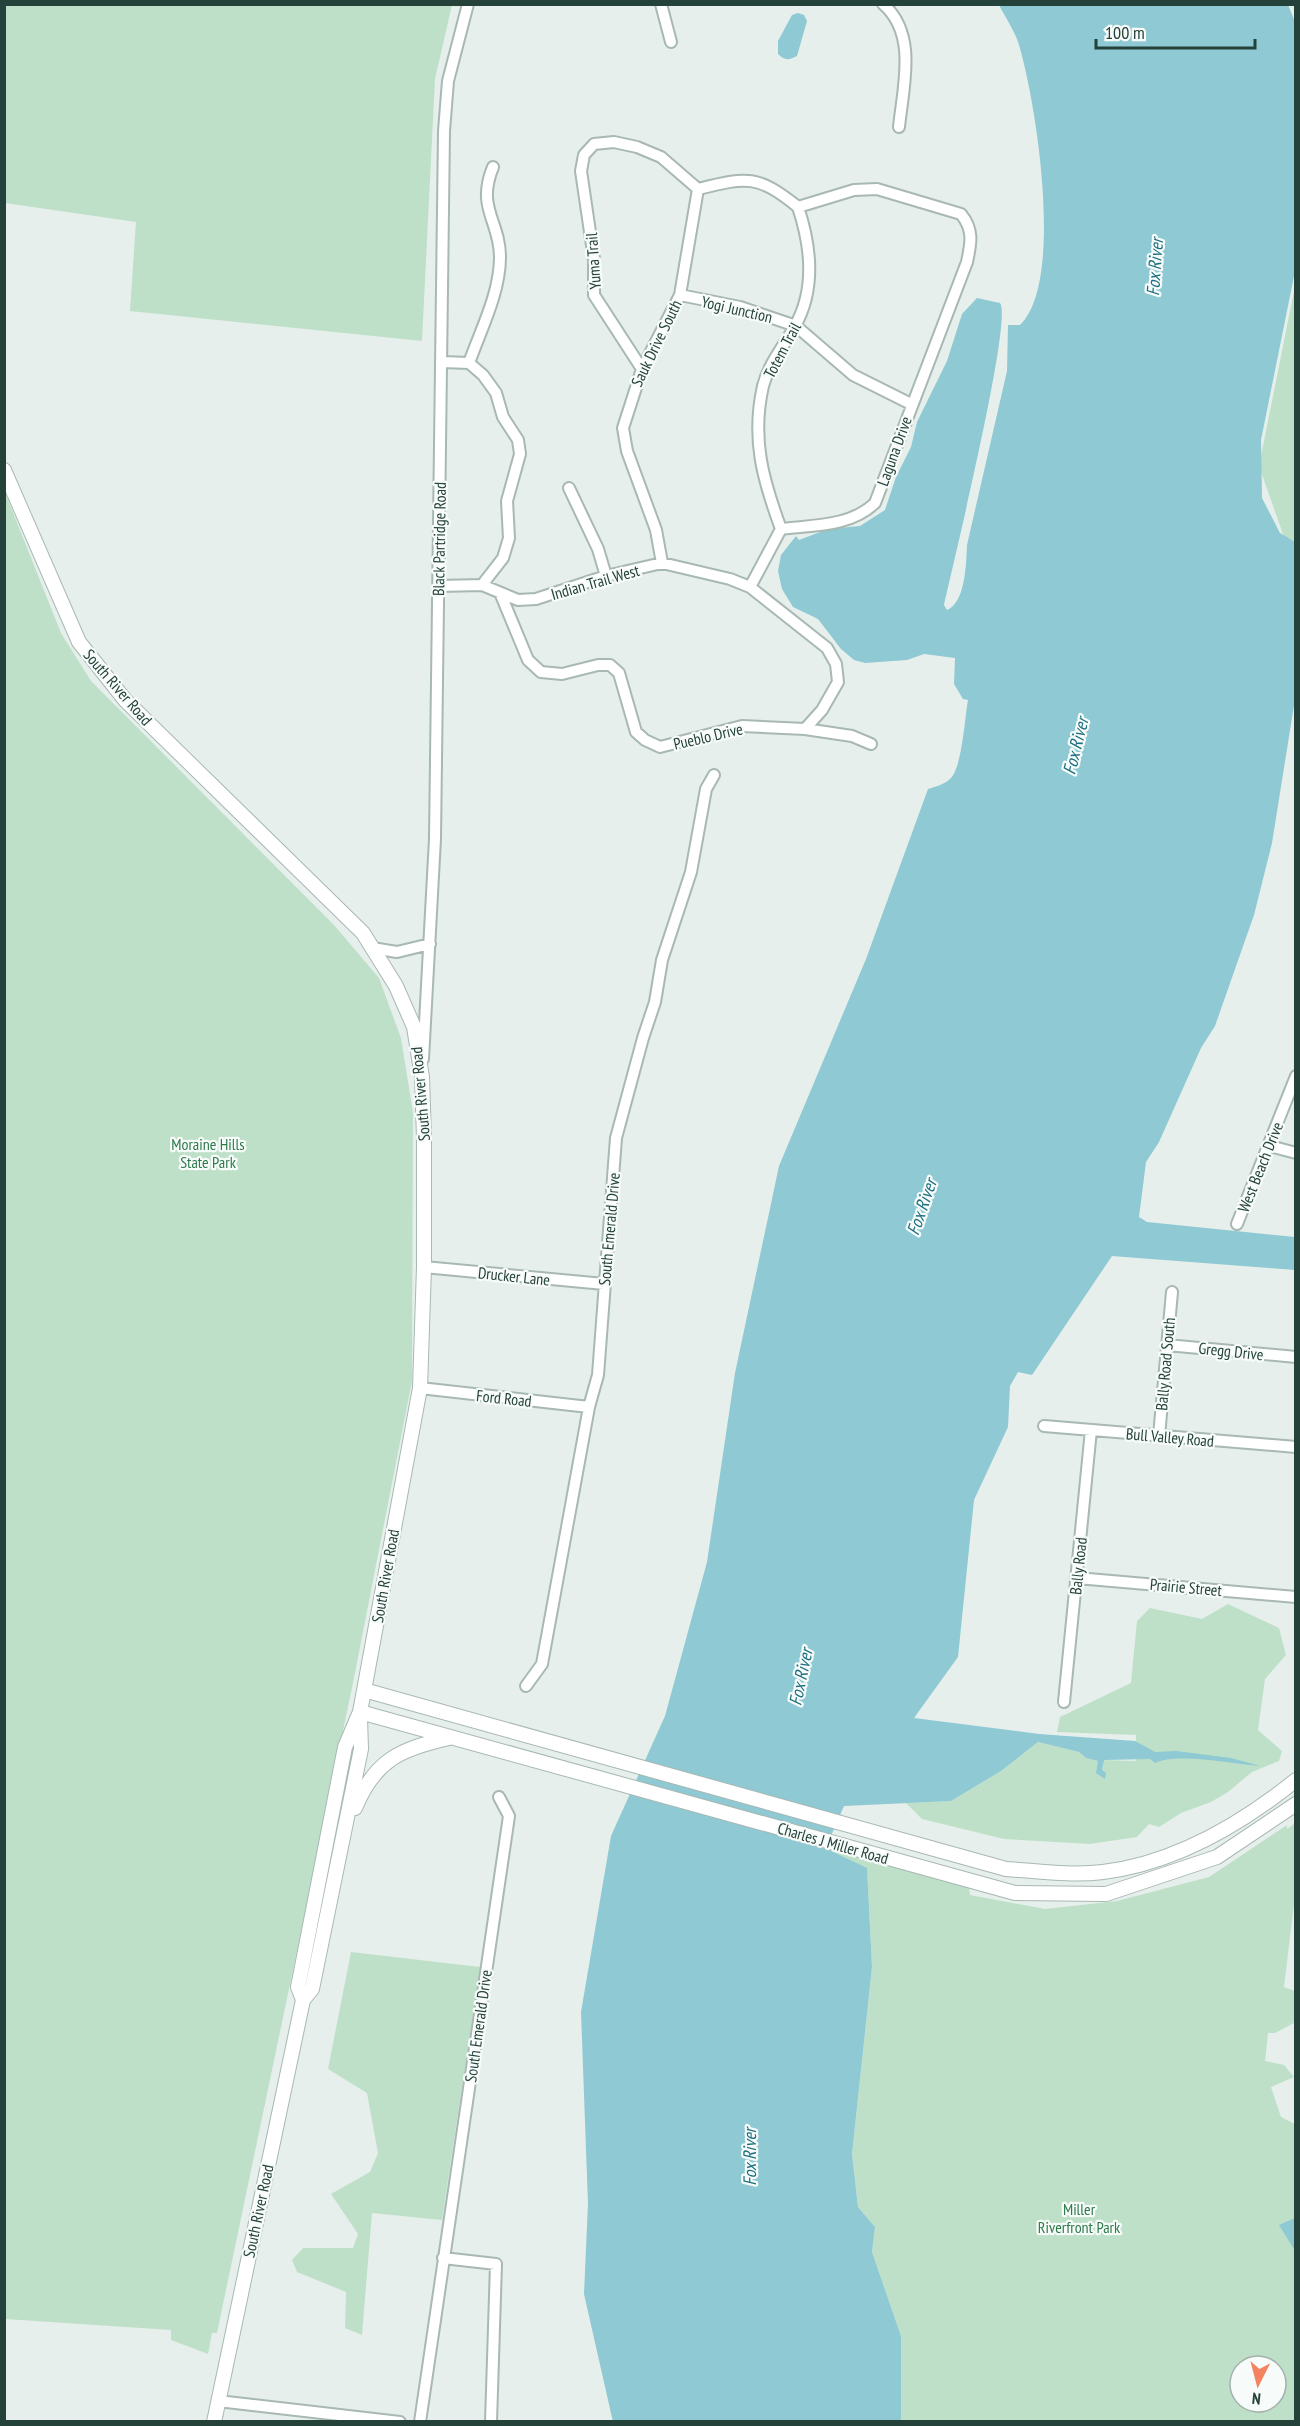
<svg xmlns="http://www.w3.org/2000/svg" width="1300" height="2426" font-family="'PT Sans Narrow',sans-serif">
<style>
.green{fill:#bfe0c8;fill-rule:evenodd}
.water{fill:#8ec9d4}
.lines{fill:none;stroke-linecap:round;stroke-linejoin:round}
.minor-casing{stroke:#a8b8b2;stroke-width:14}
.tertiary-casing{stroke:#a8b8b2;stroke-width:16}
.minor{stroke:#fff;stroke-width:10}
.tertiary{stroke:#fff;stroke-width:14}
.labels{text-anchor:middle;stroke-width:4.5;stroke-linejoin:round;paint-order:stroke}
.street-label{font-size:16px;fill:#24423a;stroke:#f7fbf9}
.park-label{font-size:16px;fill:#2d7a4b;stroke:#f7fbf9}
.water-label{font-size:18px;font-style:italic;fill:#1c6f80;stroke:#f7fbf9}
</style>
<rect width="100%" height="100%" fill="#e6efeb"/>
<!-- green -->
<path class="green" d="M4,5H452L435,79L422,341L130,311L136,222L5,203Z
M1295,286V542L1284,537L1259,466Z
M4,490L61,633L91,681L334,925L379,978L401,1038L413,1113L412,1381L353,1683L217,2333H212L208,2354L171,2340V2330L5,2319Z
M1228,1604L1279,1628L1286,1655L1265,1679L1258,1730L1282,1751L1279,1761L1252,1772L1228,1792L1211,1802L1181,1813L1159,1827L1149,1824L1137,1837L1090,1844L1004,1839L922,1819L906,1803L951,1801L1001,1771L1038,1742L1079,1752L1086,1758L1098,1761L1102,1771L1103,1760L1136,1761V1735L1057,1732L1060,1717L1131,1683L1137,1621L1150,1608L1202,1619Z
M1295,1823V1896L1284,1987L1295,1991L1294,2023L1275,2033H1268L1265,2061L1284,2065L1294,2077L1271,2087L1281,2117L1295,2124V2421H901V2336L872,2252L875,2227L858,2207L852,2154L872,1967L867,1869L829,1850L830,1838L874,1851L884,1866L905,1869L969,1888L970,1895L1045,1909L1117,1901L1209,1877L1287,1825V1829ZM1240,2366H1276V2402H1240Z
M351,1952L480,1967L442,2220L372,2213L362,2335L345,2328L346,2292L297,2272L292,2260L303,2248H353L358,2234L331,2194L370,2172L378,2153L367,2093L328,2069Z"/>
<!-- water -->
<path class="water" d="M999,5H1288L1296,24L1295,271L1261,440L1262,498L1280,533L1295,542V699L1272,843L1254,915L1215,1026L1201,1048L1159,1142L1146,1162L1139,1217L1147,1222L1295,1237V1270L1112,1256L1032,1375L1018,1372L1010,1386L1008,1427L974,1500L958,1657L914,1718L1039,1734L1135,1741L1155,1752L1176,1751L1231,1758L1260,1766C1235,1764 1175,1752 1155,1763L1150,1759L1104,1760L1102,1770L1106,1773L1105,1779L1096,1773L1098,1761L1086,1758L1079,1752L1038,1742L1001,1771L951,1801L844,1806L830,1838L829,1850L867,1868L872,1967L852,2154L858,2207L875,2227L872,2252L901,2336V2421L613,2422L584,2294L588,2204L581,2012L611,1836L665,1716L707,1562L735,1373L779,1166L866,959L928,789C935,787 945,784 950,779C962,769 965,716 968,700L963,699L954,684L955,658L924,654L907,660L865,663L854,660L841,649L818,619L793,607L782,589L778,571L781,555L796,536L799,540L828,529L860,526L885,510L896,477L911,447L917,422L947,361L962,314L977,298L1000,303C1013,320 952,568 944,605L947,610C966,602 966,563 967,545L1007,371L1008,325H1020C1065,282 1036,102 1019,45C1015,31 1005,17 999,5Z
M798,13L804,15L807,21L797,56C789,60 785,61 778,54V41L792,15Z
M1295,2218V2251L1279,2225Z"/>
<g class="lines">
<defs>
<path id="minor" d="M661,4L671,42
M883,4C918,34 903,87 899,127
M698,189C747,177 757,174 798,207
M798,207L854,190L877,189L961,214C974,230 971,243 967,262L875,503C850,527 813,525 781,529L750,587L827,648L836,664L838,682L822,710L805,729
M680,295L740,307L796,326L853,375L911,404
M443,362L469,363
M642,369L594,295V259L581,171L584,155L594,144L614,142L637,147L661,157L698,189
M569,488L598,549L606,576
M781,529C763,480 751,439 763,386C769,363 784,346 795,326C816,289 811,246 798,207
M662,563L656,530L627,451L623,428L642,369L680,295L698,189
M482,585L503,558L509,538L507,501L520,454L518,440L503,417L496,393L483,375L469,363C481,329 500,293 500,257C500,221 476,208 493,167
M439,586L482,585L518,600L536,599L606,576L662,563L730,579L750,587
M501,595L528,660L541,672L562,674L598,665H610L619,673L636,732L645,740L660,747L742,726L805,729L852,736L871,744
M372,948L397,952L430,944
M423,1059L435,839L444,131L448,81L468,4
M1270,1146L1296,1153
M1237,1224L1296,1076
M424,1267L604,1284
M1167,1345L1296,1357
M420,1388L589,1407
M1044,1426L1296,1447
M1159,1436L1172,1292
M1077,1578L1296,1597
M526,1686L542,1664L589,1407L598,1375L616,1138L643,1038L655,1002L662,960L691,872L706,789L714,775
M1064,1702L1091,1430
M443,2258L496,2264L491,2422
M218,2401L400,2422
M420,2422L509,1816L499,1797"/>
<path id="tertiary" d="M4,470L79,642L125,700L363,933L396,986L414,1027L422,1077L424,1138V1267L420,1388L360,1712L345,1747L298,1987L303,2000
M364,1690L1006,1869C1038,1871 1071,1876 1103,1872C1175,1863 1240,1825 1296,1780
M360,1712L1015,1893L1106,1894L1217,1857L1296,1804
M355,1808C375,1760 400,1749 449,1738
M214,2422L303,2000L312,1989L361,1749L360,1718"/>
</defs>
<!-- minor casing -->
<use href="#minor" class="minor-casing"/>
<!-- tertiary casing -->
<use href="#tertiary" class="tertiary-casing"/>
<!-- minor -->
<use href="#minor" class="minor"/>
<!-- tertiary -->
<use href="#tertiary" class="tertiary"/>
</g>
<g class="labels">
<!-- street labels -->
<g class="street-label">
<text transform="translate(593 261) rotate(-94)" y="6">Yuma Trail</text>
<text transform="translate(737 309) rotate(13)" y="6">Yogi Junction</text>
<text transform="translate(656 343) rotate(-64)" y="6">Sauk Drive South</text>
<text transform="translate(782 350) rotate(-62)" y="6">Totem Trail</text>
<text transform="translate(894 451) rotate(-70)" y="6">Laguna Drive</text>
<text transform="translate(439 539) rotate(-89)" y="6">Black Partridge Road</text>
<text transform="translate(595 582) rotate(-16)" y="6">Indian Trail West</text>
<text transform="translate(118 687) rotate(49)" y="6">South River Road</text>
<text transform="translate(708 736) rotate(-13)" y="6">Pueblo Drive</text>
<text transform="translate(420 1094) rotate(-95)" y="6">South River Road</text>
<text transform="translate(1260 1167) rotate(-68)" y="6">West Beach Drive</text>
<text transform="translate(609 1229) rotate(-85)" y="6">South Emerald Drive</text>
<text transform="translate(514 1276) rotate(6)" y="6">Drucker Lane</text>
<text transform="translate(1231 1351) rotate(6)" y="6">Gregg Drive</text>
<text transform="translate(1165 1364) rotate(-85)" y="6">Bally Road South</text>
<text transform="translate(504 1398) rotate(6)" y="6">Ford Road</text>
<text transform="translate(1170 1437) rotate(5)" y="6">Bull Valley Road</text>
<text transform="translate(1078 1566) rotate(-84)" y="6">Bally Road</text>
<text transform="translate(385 1576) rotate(-80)" y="6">South River Road</text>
<text transform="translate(1186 1587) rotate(5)" y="6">Prairie Street</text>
<text transform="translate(833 1843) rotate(16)" y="6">Charles J Miller Road</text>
<text transform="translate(478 2026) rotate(-82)" y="6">South Emerald Drive</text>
<text transform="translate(258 2211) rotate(-78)" y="6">South River Road</text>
</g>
<!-- park labels -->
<g class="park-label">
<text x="208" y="1150">Moraine Hills<tspan x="208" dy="18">State Park</tspan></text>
<text x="1079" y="2215">Miller<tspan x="1079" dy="18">Riverfront Park</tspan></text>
</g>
<!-- water labels -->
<g class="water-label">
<text transform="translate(1155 267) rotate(-86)" y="6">Fox River</text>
<text transform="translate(1076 746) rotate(-76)" y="6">Fox River</text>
<text transform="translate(922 1207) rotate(-71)" y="6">Fox River</text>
<text transform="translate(801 1677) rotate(-78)" y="6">Fox River</text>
<text transform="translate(750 2157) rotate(-90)" y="6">Fox River</text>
</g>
</g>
<!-- border -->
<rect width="1300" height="2426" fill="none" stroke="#24423a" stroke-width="12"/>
<!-- north arrow -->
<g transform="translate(1258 2384) rotate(186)"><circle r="28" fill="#f7fbf9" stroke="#a3b1ad" stroke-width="1.5"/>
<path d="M0-4.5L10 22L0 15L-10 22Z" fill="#f4845f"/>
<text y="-9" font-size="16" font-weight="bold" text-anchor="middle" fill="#24423a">N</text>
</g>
<!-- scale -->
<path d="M1096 39v9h159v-9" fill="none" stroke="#24423a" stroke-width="3"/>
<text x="1105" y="39" font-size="18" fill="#24423a" stroke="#f7fbf9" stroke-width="4.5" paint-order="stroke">100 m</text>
</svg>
